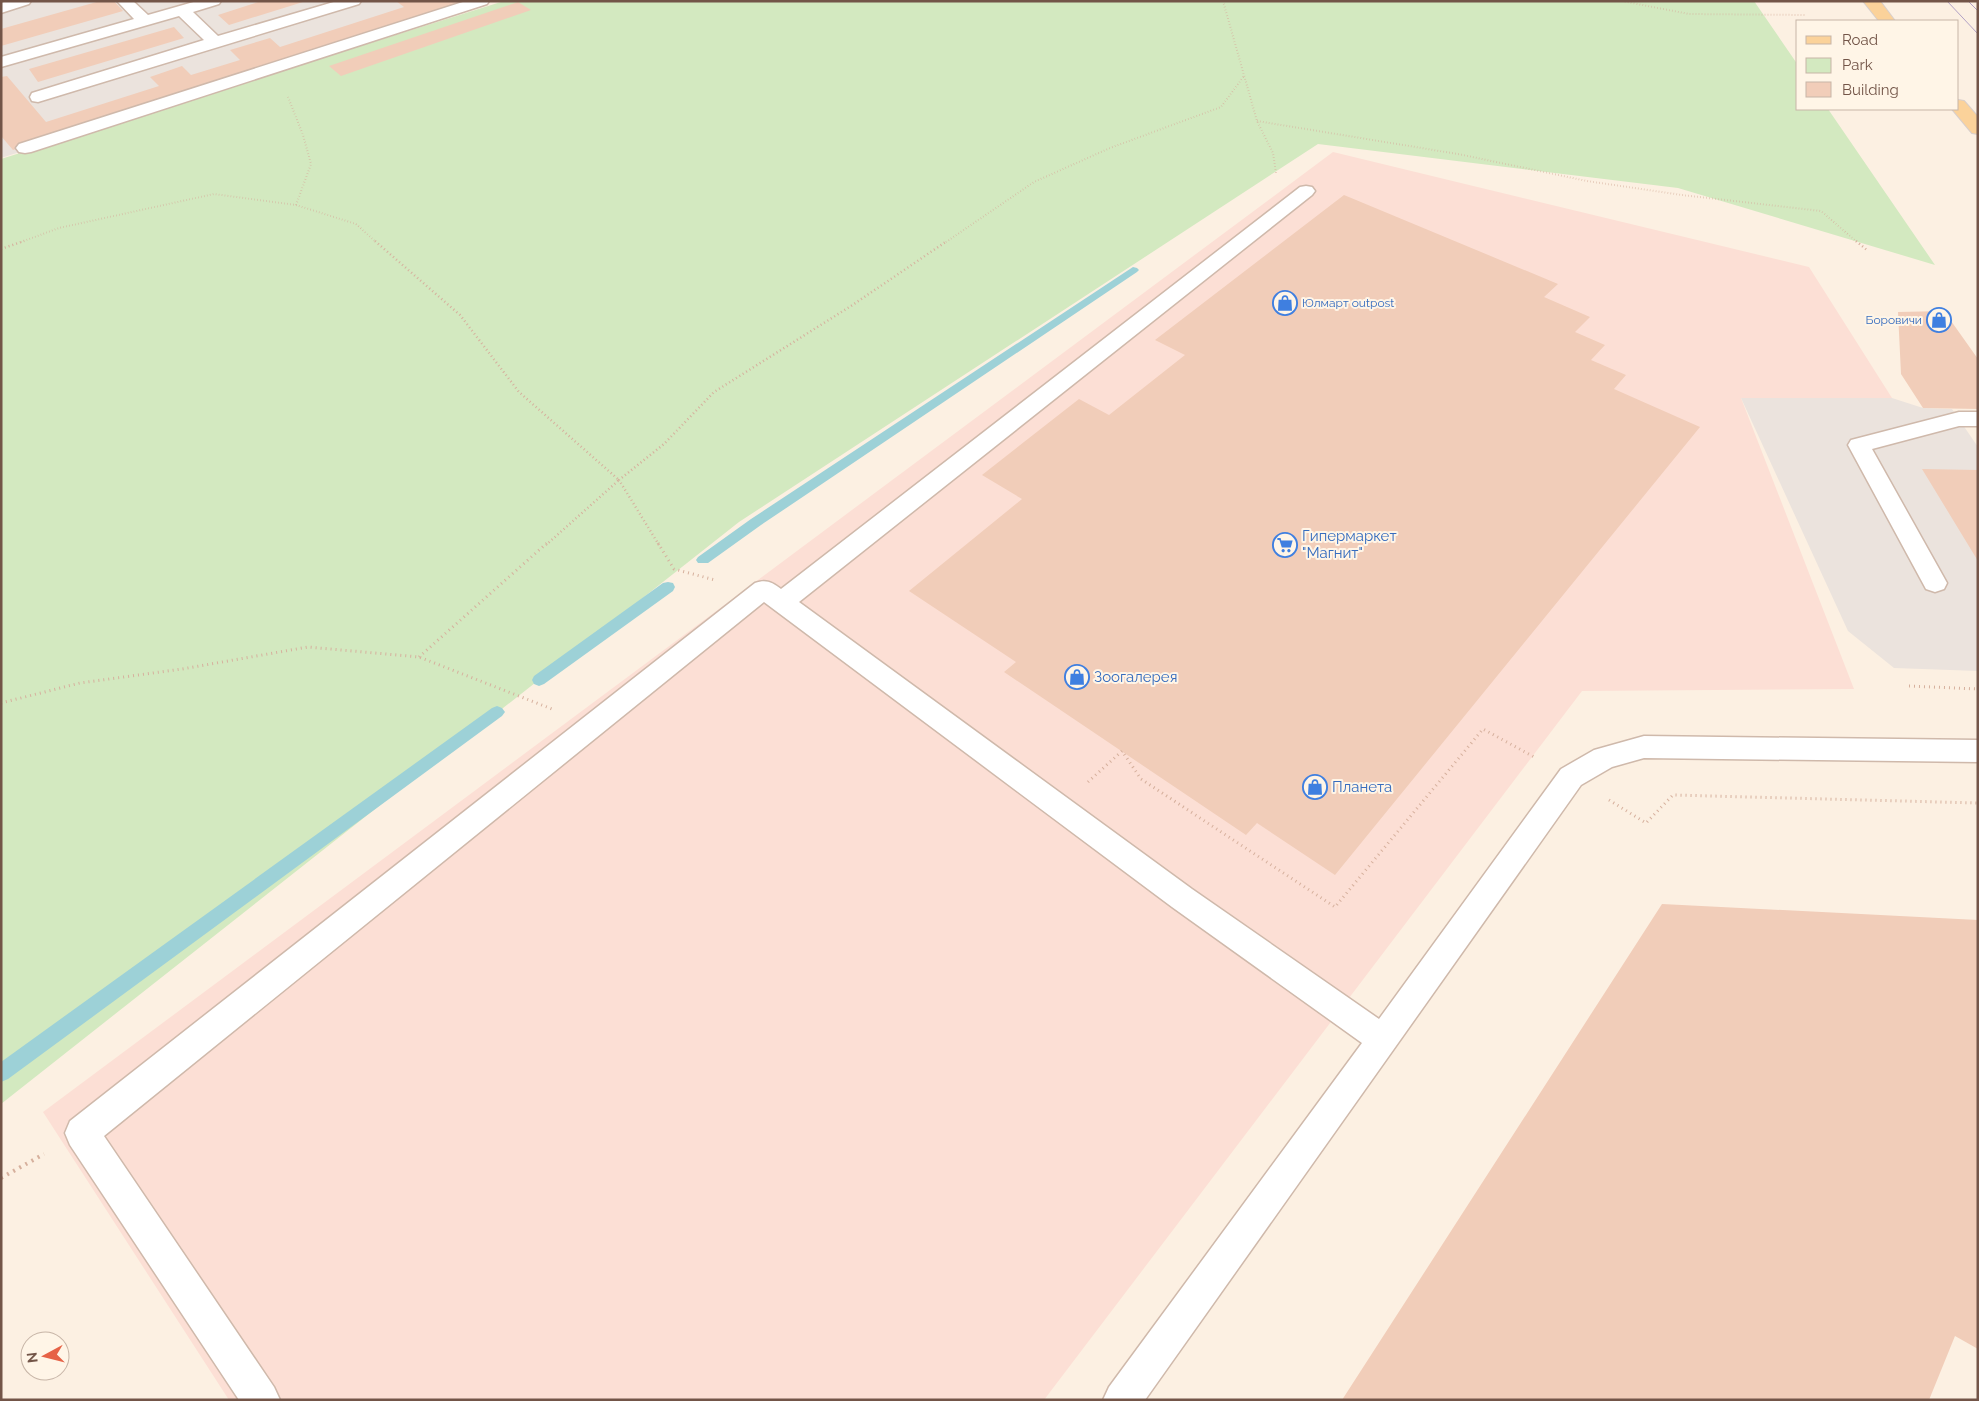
<svg xmlns="http://www.w3.org/2000/svg" width="1979" height="1401" font-family="Raleway,sans-serif">
<style>
.commercial{fill:#fcdfd5}
.industrial{fill:#ebe3dd}
.green{fill:#d3e9c0}
.lines{fill:none;stroke-linecap:round;stroke-linejoin:round}
.stream{fill:#9dd1d7;fill-rule:evenodd}
.building{fill:#f1cdb9}
.lane-casing{stroke:#cfb9ab;stroke-width:3}
.primary-casing{stroke:#d8cfcc;stroke-width:2}
.path-far3{stroke:#d6b09d;stroke-width:2;stroke-dasharray:0.5 2.5;stroke-linecap:butt}
.path-far2{stroke:#d6b09d;stroke-width:2.5;stroke-dasharray:1 3;stroke-linecap:butt}
.path-far1{stroke:#d6b09d;stroke-width:3;stroke-dasharray:1 4;stroke-linecap:butt}
.path{stroke:#d6b09d;stroke-width:4;stroke-dasharray:2 5;stroke-linecap:butt}
.lane{fill:#fff;fill-rule:evenodd}
.primary{fill:#fbd29a;fill-rule:evenodd}
.tram{stroke:#b2a1c5;stroke-width:1}
.labels{text-anchor:middle;stroke-width:4;stroke-linejoin:round;paint-order:stroke}
.far-shop-label{font-size:12px;fill:#366cbe;stroke:#fff5e7;text-anchor:start}
.shop-label{font-size:15px;fill:#366cbe;stroke:#fff5e7;text-anchor:start}
</style>
<rect width="100%" height="100%" fill="#fcf0e2"/>
<!-- commercial -->
<path class="commercial" d="M1333,152L1809,267L1892,398H1741L1854,689L1582,691L1044,1400H229L43,1112Z"/>
<!-- industrial -->
<path class="industrial" d="M1,1H490L1,158Z
M1741,398H1892L1923,408L1952,409L1978,447V671L1894,668L1848,631Z"/>
<!-- green -->
<path class="green" d="M504,1H1754L1798,65V109H1828L1935,265L1678,188L1318,144L739,522L1,1104V159Z"/>
<g class="lines">
<!-- stream -->
<path class="stream" d="M1133,267L1137,268L1139,270L1137,272L761,525L708,563H698L696,560L698,557L751,519Z
M668,582L673,583L675,587L673,591L544,684L539,686L534,684L532,680L534,676L663,583Z
M497,706L502,708L505,712L502,716L8,1079L1,1082V1062L492,708Z"/>
</g>
<!-- building -->
<path class="building" d="M100,1H114L123,11L1,46V29Z
M261,1L303,2L229,25L218,15Z
M396,1L464,2L13,150L1,136V77L7,76L46,122L159,86L150,77L182,66L191,75L240,60L230,50L270,38L280,47L404,7Z
M518,2L531,10L341,76L329,66Z
M174,27L184,38L38,82L29,69Z
M1344,195L1558,284L1544,297L1590,317L1575,332L1605,345L1591,360L1626,375L1614,389L1700,427L1335,875L1257,823L1246,835L1004,672L1016,662L909,591L1022,499L982,475L1079,399L1109,415L1185,355L1155,340Z
M1944,311L1978,359V409L1923,408L1901,374L1898,312Z
M1922,469L1978,470V561Z
M1662,904L1978,920V1349L1955,1336L1929,1400H1342Z"/>
<g class="lines">
<defs>
<path id="lane" d="M7,1H31L29,4L1,13V3Z
M117,1H133L148,15L197,1H221L219,4L193,12L218,36L337,1H361L359,4L38,102L32,101L30,97L32,93L204,40L179,16L1,67V57L134,19Z
M466,1H489L487,4L31,152L25,153L19,152L16,148L19,144Z
M1306,186L1312,187L1315,191L1312,195L799,602L1192,889L1379,1019L1561,769L1594,750L1644,736L1978,740V762L1644,758L1612,767L1581,785L1145,1400H1103L1109,1387L1362,1043L1172,907L764,602L104,1136L274,1387L280,1400H239L70,1145L65,1133L70,1121L755,583C766,579 772,582 781,589L1300,187Z
M1959,412H1978V426H1959L1872,449L1947,583L1944,589L1935,592L1926,589L1848,445L1851,440Z"/>
<path id="primary" d="M1863,1H1880L1895,21H1879Z
M1958,100L1964,101L1978,117V134L1972,133L1952,109H1958Z"/>
</defs>
<!-- lane casing -->
<use href="#lane" class="lane-casing"/>
<!-- primary casing -->
<use href="#primary" class="primary-casing"/>
<!-- path-far3 -->
<path class="path-far3" d="M1223,1L1257,121L1273,153L1276,173
M1622,1L1689,14L1805,15
M288,97L303,135L311,164L296,205
M1257,121L1458,154L1587,181L1682,195L1821,211L1857,242
M21,242L59,228L214,194L296,205L356,224L376,242
M946,242L1034,182L1110,148L1221,107L1244,76"/>
<!-- path-far2 -->
<path class="path-far2" d="M375,241L460,315L519,392L619,480L546,545
M1856,241L1867,250
M1,249L24,241
M659,545L619,480L664,444L714,392L851,306L947,241"/>
<!-- path-far1 -->
<path class="path-far1" d="M658,543L674,569L715,580
M419,657L547,543
M1909,686L1978,689
M1,703L80,683L182,669L308,647L419,657L552,709
M1088,782L1122,751L1141,779L1335,907L1483,729L1536,758
M1609,800L1646,823L1673,795L1978,803"/>
<!-- path -->
<path class="path" d="M1,1178L44,1154"/>
<!-- lane -->
<use href="#lane" class="lane"/>
<!-- primary -->
<use href="#primary" class="primary"/>
<!-- tram -->
<path class="tram" d="M1947,1L1978,34
M1968,1L1978,11"/>
</g>
<!-- icons -->
<defs>
<symbol id="shop-ring" viewBox="-11 -11 22 22"><circle r="9.5" fill="#fff5e7" stroke="#3f7fe0" stroke-width="1.5"/><path d="M-5-2.5h2.3a2.7 3.5 0 0 1 5.4 0H5L5.5 6h-11ZM-1.5-2.5h3a1.5 2.3 0 0 0-3 0Z" fill="#3f7fe0"/></symbol>
<symbol id="supermarket-ring" viewBox="-11 -11 22 22"><circle r="9.5" fill="#fff5e7" stroke="#3f7fe0" stroke-width="1.5"/><path d="M-6-5.5h2.5l.6 2H6L4.5 2H-2.5L-4.4-4H-6ZM-1.5 3.2a1.3 1.3 0 1 0 .1 0ZM3 3.2a1.3 1.3 0 1 0 .1 0Z" fill="#3f7fe0"/></symbol>
</defs>
<g fill-rule="evenodd">
<use href="#shop-ring" x="1271" y="289" width="28" height="28"/>
<use href="#shop-ring" x="1925" y="306" width="28" height="28"/>
<use href="#supermarket-ring" x="1271" y="531" width="28" height="28"/>
<use href="#shop-ring" x="1063" y="663" width="28" height="28"/>
<use href="#shop-ring" x="1301" y="773" width="28" height="28"/>
</g>
<g class="labels">
<!-- far-shop labels -->
<g class="far-shop-label">
<text x="1302" y="307">Юлмарт outpost</text>
<text x="1922" y="324" text-anchor="end">Боровичи</text>
</g>
<!-- shop labels -->
<g class="shop-label">
<text x="1302" y="541">Гипермаркет<tspan x="1302" dy="17">"Магнит"</tspan></text>
<text x="1094" y="682">Зоогалерея</text>
<text x="1332" y="792">Планета</text>
</g>
</g>
<!-- border -->
<rect width="1979" height="1401" fill="none" stroke="#735548" stroke-width="5"/>
<!-- legend -->
<rect x="1796" y="20" width="162" height="90" fill="#fff5e7" stroke="#c7b5a7"/>
<rect x="1806" y="36" width="25" height="8" fill="#fbd29a" stroke="#c7b5a7"/>
<text x="1842" y="45" font-size="15" fill="#735548">Road</text>
<rect x="1806" y="58" width="25" height="15" fill="#d3e9c0" stroke="#c7b5a7"/>
<text x="1842" y="70" font-size="15" fill="#735548">Park</text>
<rect x="1806" y="82" width="25" height="15" fill="#f1cdb9" stroke="#c7b5a7"/>
<text x="1842" y="95" font-size="15" fill="#735548">Building</text>
<!-- north arrow -->
<g transform="translate(45 1356) rotate(263)"><circle r="24" fill="#fff5e7" stroke="#c7b5a7"/>
<path d="M0-4L9 19L0 12L-9 19Z" fill="#e66246"/>
<text y="-8" font-size="14" font-weight="bold" text-anchor="middle" fill="#735548">N</text>
</g>
</svg>
